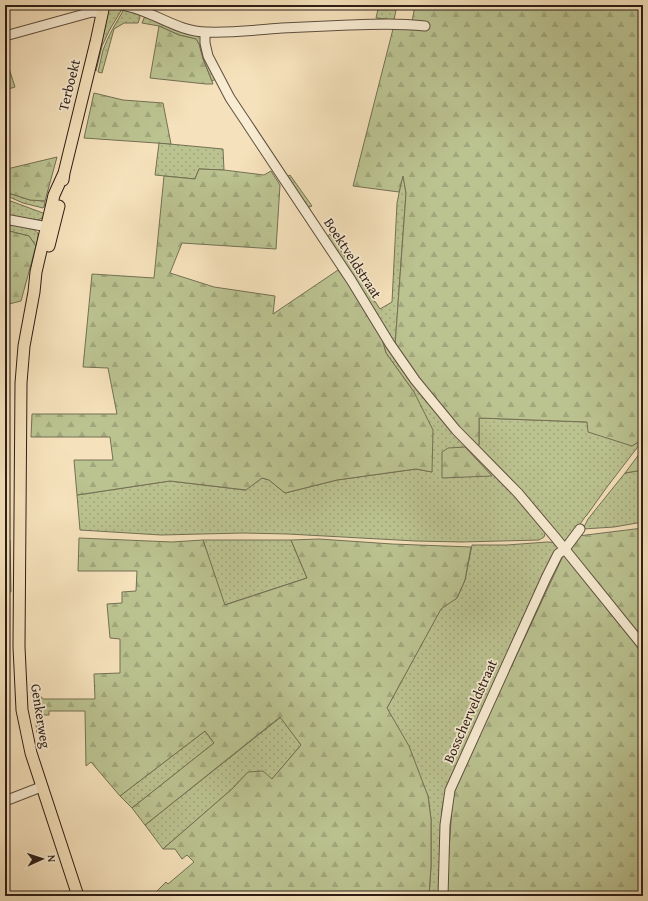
<svg xmlns="http://www.w3.org/2000/svg" width="648" height="901" font-family="'Gentium Book Plus',serif">
<style>
.grass{fill:url(#grass-dots);stroke:#747054}
.forest{fill:url(#forest-firs);stroke:#747054}
.lines{fill:none;stroke-linecap:round;stroke-linejoin:round}
.minor-casing{stroke:#5f4f3f;stroke-width:11}
.major-casing{stroke:#2d1e16;stroke-width:13}
.minor{stroke:#f8ecd3;stroke-width:9}
.major{stroke:#f5e1bb;stroke-width:11}
.labels{text-anchor:middle;stroke-width:3.5;stroke-linejoin:round;paint-order:stroke}
.street-label{font-size:14px;fill:#2d1e16;stroke:#f8ecd3}
</style>
<defs>
<pattern id="grass-dots" width="8" height="8" patternUnits="userSpaceOnUse"><rect width="8" height="8" fill="#bbc391"/><path d="M2 2h.1M6 6h.1" fill="none" stroke="#a1a77c" stroke-width="1.8" stroke-linecap="round"/></pattern>
<pattern id="forest-firs" width="22" height="20" patternUnits="userSpaceOnUse"><rect width="22" height="20" fill="#bbc391"/><path d="M5 1l3.5 6h-7zM16 11l3.5 6h-7z" fill="#a1a77c"/></pattern>
</defs>
<rect width="100%" height="100%" fill="#f5e1bb"/>
<filter id="stains"><feTurbulence type="fractalNoise" baseFrequency=".005" numOctaves="4"/><feColorMatrix values="0 0 0 0 .2 0 0 0 0 .09 0 0 0 0 .02 0 0 0 .5 -.17"/></filter>
<radialGradient id="worn" r=".72"><stop offset=".6" stop-color="#630" stop-opacity="0"/><stop offset="1" stop-color="#630" stop-opacity=".3"/></radialGradient>
<!-- grass -->
<path class="grass" d="M379,5H397L394,20L376,18Z
M113,8L122,9L109,31L102,46L96,71L94,69L108,12L110,9Z
M125,9L138,13L140,17L138,23H124L114,29L102,73L98,72C100,65 101,57 103,50C108,36 116,23 123,11Z
M145,16L197,34L200,36L216,79L212,81L203,59L199,44L196,39L179,35L159,26L142,23Z
M159,143L223,149L224,170L199,169L195,179L155,175Z
M403,174L406,193L395,346L326,238L330,234L380,309L392,302L397,203Z
M290,175L312,206L306,208L286,177Z
M5,192L30,200L45,201L44,207L43,208L23,203L5,195Z
M5,199L43,213L44,214L43,218L37,220L5,216Z
M5,222C12,223 36,227 38,234C39,237 37,243 36,246L29,236L5,230Z
M381,336L499,478L546,531L544,537L539,540L462,542L416,541L288,534L243,533L161,535L80,530L77,495L170,481L245,490L262,478L269,480L285,493L337,480L416,469L432,472L414,392L386,353Z
M479,418L587,422L632,446L643,439V440L607,487L587,515L585,517L567,543H563L476,446L479,445Z
M643,470V522L614,527L583,529L588,519L625,473Z
M5,540H10L11,592H5Z
M203,540H291L307,578L224,605Z
M547,542C553,542 556,543 559,548L447,785L442,809L440,896H429L431,866V819L428,796L387,708L441,608L457,598L465,580L472,545H507Z
M281,717L301,745L272,779L248,772L232,789L163,849L145,825Z
M205,731L214,743L132,808L120,796Z"/>
<!-- forest -->
<path class="forest" d="M415,5H643V439L632,446L588,432L587,422L479,418V445L476,446C447,414 421,381 395,346L406,193L403,176L399,192L353,186L393,29L423,30L412,22Z
M159,26L179,35L196,39L199,44L203,59L213,84H206L150,78Z
M5,56L15,87L5,90Z
M94,93L123,100L163,103L171,144L84,138Z
M57,157L45,201L30,200L5,192V163L7,169Z
M199,169L224,170L264,175L271,171L280,185L276,249L182,243L170,273L214,287L275,296L273,314L338,270L357,295L381,336L386,353L414,392L433,430L432,472L416,469L337,480L285,493L269,480L262,478L246,490L170,481L77,495L74,460H113L110,437H31L32,414H117L108,368L83,367L92,274L154,278L164,176L195,179Z
M5,230L29,236L36,246L21,301L5,305Z
M465,447L492,476L442,478V452L448,448Z
M643,449V470L625,473Z
M643,528V896H446L453,791L562,558L578,536Z
M79,538L172,542L203,540L225,605L307,578L291,540L319,539L392,544L471,547L465,580L457,598L441,609L387,708L409,746L428,796L431,819V866L429,896H152L166,882L168,884L194,862L187,855L182,859L175,849H163L232,789L248,772L263,771L272,779L301,745L280,717L145,825L132,808L214,743L205,731L120,796L91,762L86,766L85,711H49V715H39L41,733H37L31,685L43,699H95L94,674L120,673V639L110,638L107,604L122,603V592L136,591L137,571H78Z"/>
<g class="lines">
<defs>
<path id="minor" d="M121,5C151,9 176,32 207,32C232,33 257,30 282,28C305,27 327,26 349,25C375,24 399,23 425,26
M205,33V43L208,56L230,98L246,122L351,280L390,344L415,380L456,430L518,493L555,537L643,646
M5,36L92,12L102,13
M5,219L53,228
M5,801L41,787
M443,896L445,825L450,790L546,578L558,554L565,549L580,529"/>
<path id="major" d="M64,173L54,195L36,272L34,292L24,346L21,383L19,647L22,710L31,753L78,896
M63,180L64,173L96,42L104,5
M49,246L59,206"/>
</defs>
<!-- minor casing -->
<use href="#minor" class="minor-casing"/>
<!-- major casing -->
<use href="#major" class="major-casing"/>
<!-- minor -->
<use href="#minor" class="minor"/>
<!-- major -->
<use href="#major" class="major"/>
</g>
<g class="labels">
<!-- street labels -->
<g class="street-label">
<text transform="translate(69 85) rotate(-76)" y="5">Terboekt</text>
<text transform="translate(353 258) rotate(57)" y="5">Boektveldstraat</text>
<text transform="translate(470 711) rotate(-66)" y="5">Bosscherveldstraat</text>
<text transform="translate(41 716) rotate(81)" y="5">Genkerweg</text>
</g>
</g>
<!-- margin -->
<rect width="648" height="901" fill="none" stroke="#f5e1bb" stroke-width="20"/>
<rect x="6" y="6" width="636" height="889" fill="none" stroke="#2d1e16" stroke-width="2"/>
<rect x="10" y="10" width="628" height="881" fill="none" stroke="#2d1e16"/>
<!-- north arrow -->
<g transform="translate(42 859) rotate(87)" stroke="#f8ecd3" stroke-width="3" paint-order="stroke">
<path d="M0-3L7 15L0 10L-7 15Z" fill="#2d1e16"/>
<text y="-6" font-size="11" font-weight="bold" text-anchor="middle" fill="#2d1e16">N</text>
</g>
<rect width="100%" height="100%" filter="url(#stains)"/>
<rect width="100%" height="100%" fill="url(#worn)"/>
</svg>
